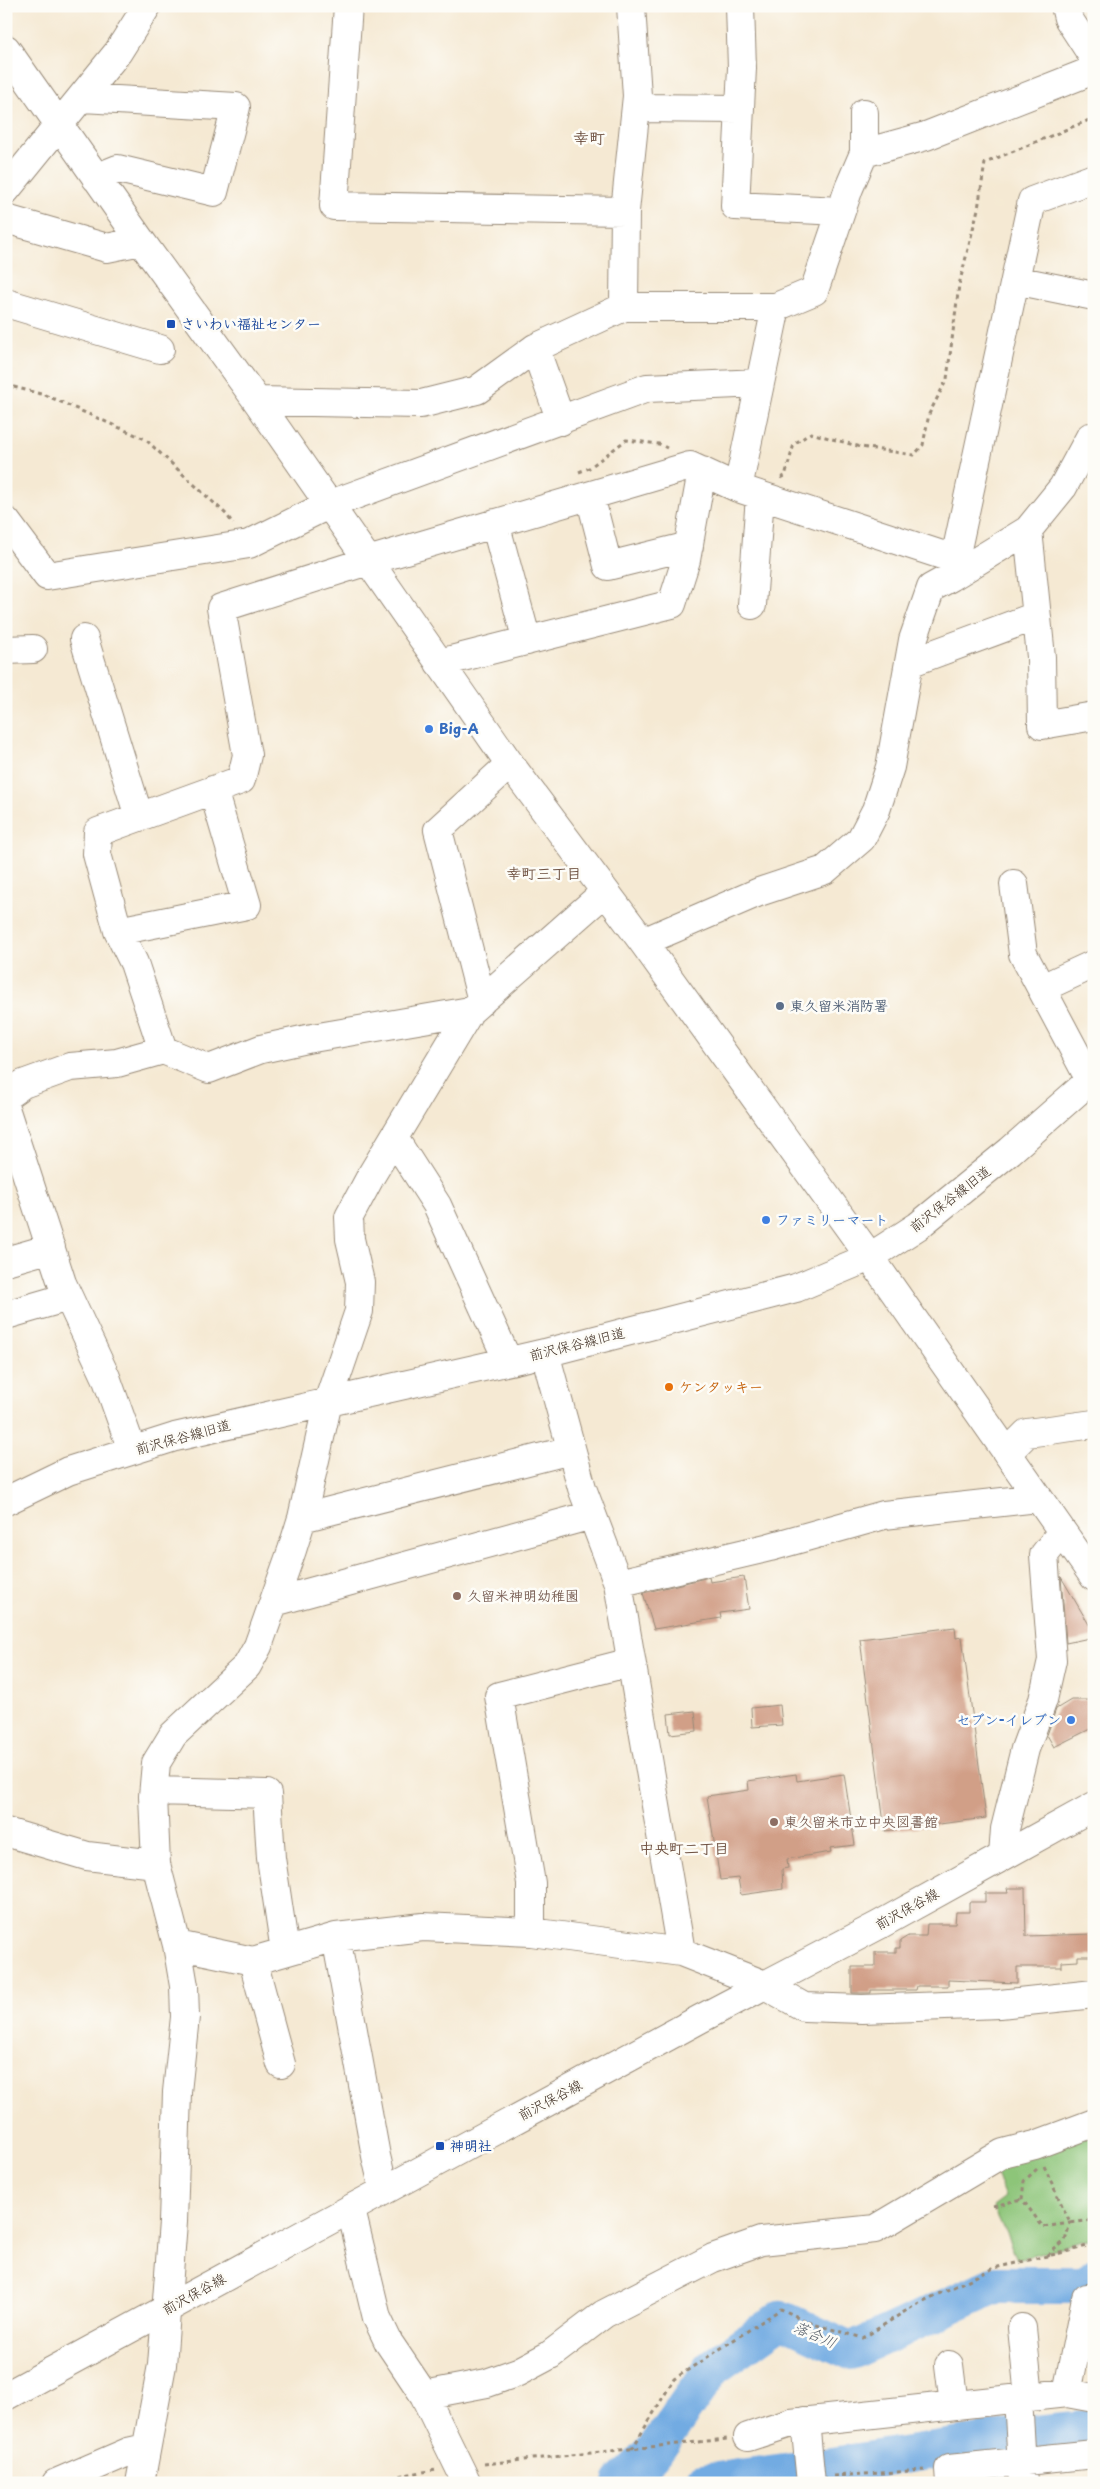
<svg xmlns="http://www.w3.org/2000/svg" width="1100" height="2489" font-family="'Playpen Sans','Klee One',sans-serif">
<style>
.green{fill:#8dc579;stroke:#64784c}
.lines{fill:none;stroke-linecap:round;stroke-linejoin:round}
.river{stroke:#72abe2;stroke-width:38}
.building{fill:#d19f87}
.minor-casing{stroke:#988a78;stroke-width:30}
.major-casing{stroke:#988a78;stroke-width:30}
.path{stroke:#988a78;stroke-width:3;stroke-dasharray:4 4;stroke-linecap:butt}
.minor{stroke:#fff;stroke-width:28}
.major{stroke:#fff;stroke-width:28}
.transit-dot{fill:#1a4fb4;stroke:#fdfcf7;stroke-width:2}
.shop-dot{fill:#3f7fe0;stroke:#fdfcf7;stroke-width:2}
.service-dot{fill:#5c6f8a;stroke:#fdfcf7;stroke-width:2}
.food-dot{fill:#e8710a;stroke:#fdfcf7;stroke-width:2}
.education-dot{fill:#8d6e63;stroke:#fdfcf7;stroke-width:2}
.labels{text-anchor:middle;stroke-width:5;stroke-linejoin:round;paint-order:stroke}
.transit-label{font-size:14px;font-weight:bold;fill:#164399;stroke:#fdfcf7;text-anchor:start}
.shop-label{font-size:14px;font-weight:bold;fill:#366cbe;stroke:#fdfcf7;text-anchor:start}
.service-label{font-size:14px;font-weight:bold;fill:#4e5e75;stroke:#fdfcf7;text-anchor:start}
.street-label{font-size:14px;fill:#3b2a1e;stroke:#fdfcf7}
.food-label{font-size:14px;font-weight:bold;fill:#c56008;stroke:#fdfcf7;text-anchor:start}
.education-label{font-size:14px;font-weight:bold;fill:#785e54;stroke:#fdfcf7;text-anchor:start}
.neighbourhood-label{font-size:15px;font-weight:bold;fill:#705343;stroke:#fdfcf7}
.water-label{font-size:15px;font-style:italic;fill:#4e5763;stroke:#fdfcf7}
.quarter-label{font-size:16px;font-weight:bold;fill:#705343;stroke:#fdfcf7}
</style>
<rect width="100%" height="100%" fill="#fdfcf7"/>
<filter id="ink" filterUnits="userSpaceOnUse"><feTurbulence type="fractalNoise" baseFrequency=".02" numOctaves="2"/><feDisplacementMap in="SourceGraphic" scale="10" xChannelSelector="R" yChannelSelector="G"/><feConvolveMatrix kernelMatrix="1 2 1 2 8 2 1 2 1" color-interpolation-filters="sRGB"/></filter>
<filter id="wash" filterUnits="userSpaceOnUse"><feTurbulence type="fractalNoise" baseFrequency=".0096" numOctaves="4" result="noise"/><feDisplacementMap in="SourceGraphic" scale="20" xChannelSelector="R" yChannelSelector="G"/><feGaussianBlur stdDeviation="1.12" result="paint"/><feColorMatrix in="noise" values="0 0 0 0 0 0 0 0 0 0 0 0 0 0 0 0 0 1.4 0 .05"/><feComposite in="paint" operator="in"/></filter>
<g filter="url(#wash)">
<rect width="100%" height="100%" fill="#f5e9d3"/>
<!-- green -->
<path class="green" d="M1094,2129V2238L1017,2259L993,2206L1005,2197L994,2169Z"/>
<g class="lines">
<!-- river -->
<path class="river" d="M622,2483L655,2450L712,2368L781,2319L851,2351L995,2285H1083L1094,2278
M702,2483L846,2464L1036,2434L1094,2428"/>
</g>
<g id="blocks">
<!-- building -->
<path class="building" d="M709,1577L710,1582L744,1577L749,1609L720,1613L721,1618L654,1629L643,1593Z
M1061,1577L1094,1633V1637L1066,1643Z
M955,1627L956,1638L962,1637L986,1818L885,1831L860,1639Z
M1071,1700H1094V1727L1054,1747L1047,1735L1056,1709Z
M780,1705L782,1725L752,1727L751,1708Z
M695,1711L697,1731L670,1734L668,1714Z
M796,1774L797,1781L844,1774L855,1845L830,1848L831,1852L787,1859L788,1868L782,1869L783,1889L741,1895L738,1878L720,1880L707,1796L749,1790L748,1781Z
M1007,1888H1025L1026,1936L1094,1934V1956H1078V1961L1062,1962V1967H1017V1983L948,1980V1986H917L916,1990H871V1993H852V1967H875V1952H896V1948H900V1941L908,1936H926L927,1924H955L956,1912H969V1902H985V1893H1008Z"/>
</g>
</g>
<g filter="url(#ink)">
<use href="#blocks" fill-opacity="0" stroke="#988a78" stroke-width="1"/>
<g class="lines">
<defs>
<path id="minor" d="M348,6L334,206L625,211
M740,6L742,68L735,206L841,211
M1065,6L1068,18L1094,58
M6,49L141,241L257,401L510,764L643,942L870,1257L1094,1577
M83,98L236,107L214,192L118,169L96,178
M636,108L740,109
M864,153L926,136L1094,70
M6,190L118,52L147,6
M6,219L107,248L141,241
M1015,280L1094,296
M6,303L160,349
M624,307L625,211L637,96L631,6
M776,307L738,488L954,559
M535,348L561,421
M257,401L421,404L477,390L535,348L624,307H776L814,291L849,188L864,153V113
M590,496L608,566L689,546
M6,521L47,576L249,544L328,505L647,388L760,383
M495,523L527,641
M1028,530L1041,657L1042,725L1094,716
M951,577L1028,530L1063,487L1090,437
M752,605L760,496
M84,639L139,817L241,780L247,755L221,608L368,561L690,466L738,488
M6,650L33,649
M439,663L672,604L686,560L702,471
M909,663L1036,616
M139,817L98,832L97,854L118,931L134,963L163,1050
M1014,884L1023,954L1090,1080
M118,931L247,905L213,790
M643,942L759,892L825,870L861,839L876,810L890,767L913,640L931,588L951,577L1032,201L1094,178
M1042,988L1094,964
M482,1001L438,830L510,764
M6,1096L23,1084L70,1067L117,1063L163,1050L209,1069L261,1049L307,1039L470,1011
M6,1111L62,1283L106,1377L132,1450
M394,1138L437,1205L508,1361
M6,1261L51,1248
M6,1315L68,1297
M545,1353L582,1488L618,1583L681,1952
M1007,1453L1027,1433L1094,1424
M6,1501L68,1471L175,1437L545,1353L796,1288L870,1257L918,1226L1010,1151L1094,1077
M302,1518L571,1450
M618,1583L770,1547L884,1515L1038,1498
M274,1602L592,1515
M154,1791L267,1794L271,1858L285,1951
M6,1832L87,1856L156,1864
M1003,1856L1005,1829L1025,1749L1043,1700L1052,1660L1044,1555L1062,1532
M531,1932V1883L499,1696L631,1662
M336,1937L376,2156L384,2190
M177,1945L253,1961L336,1937L423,1927L531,1932L681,1952L765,1985L804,2007L862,2009L1000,2004L1094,1994
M253,1961L281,2064
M351,2210L377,2318L389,2343L424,2395L467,2483
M1022,2328L1029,2397
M949,2365L954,2405
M1067,2393L1086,2298L1094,2300
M424,2395L487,2383L518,2372L550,2355L604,2314L713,2258L761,2241L875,2229L1003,2153L1035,2145L1094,2123
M1018,2398L1023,2483
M805,2421L811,2483
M748,2437L791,2423L1067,2393L1094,2398
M56,2483L128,2452L146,2448
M140,2483L162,2365L173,2222L177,2092L185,2017L184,1986L177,1945L156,1864L153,1796L156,1763L173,1735L247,1666L258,1646L292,1550L302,1518L328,1402L359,1311L360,1282L350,1239L349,1217L372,1174L470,1011L605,892
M950,2483L949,2469L1094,2454"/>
<path id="major" d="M6,2396L700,2019L879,1925L1094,1806"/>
</defs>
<!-- minor casing -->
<use href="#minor" class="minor-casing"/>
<!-- major casing -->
<use href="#major" class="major-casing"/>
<!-- path -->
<path class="path" d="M6,385L45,395L145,439L227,515L233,524
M579,472L589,468L626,440L659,444L667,448
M781,478L785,476L794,444L811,433L861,447L914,455L923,445L929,414L947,379L959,285L978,209L985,163L1094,118
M1044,2166L1070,2223L1094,2220
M1037,2169L1024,2181L1022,2199L1043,2227L1070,2223L1065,2241L1046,2256
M993,2206L1022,2199
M632,2449L674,2379L781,2309L813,2324L863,2338L915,2305L994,2268L1069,2251L1094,2244
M484,2464L727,2439
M833,2476L926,2470
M352,2483L436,2470
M770,2483L787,2481"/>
<!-- minor -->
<use href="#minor" class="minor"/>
<!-- major -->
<use href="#major" class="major"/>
</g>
</g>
<!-- markers -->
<g class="transit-dot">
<rect x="166" y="319" width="10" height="10" rx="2.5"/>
<rect x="435" y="2141" width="10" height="10" rx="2.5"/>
</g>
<g class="shop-dot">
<circle cx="429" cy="729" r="5"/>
<circle cx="766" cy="1220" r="5"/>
<circle cx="1071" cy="1720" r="5"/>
</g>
<circle class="service-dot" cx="780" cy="1006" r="5"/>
<circle class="food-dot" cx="669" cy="1387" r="5"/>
<g class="education-dot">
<circle cx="457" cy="1596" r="5"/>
<circle cx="774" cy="1822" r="5"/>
</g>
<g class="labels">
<!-- transit labels -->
<g class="transit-label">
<text x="181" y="329">さいわい福祉センター</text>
<text x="450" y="2151">神明社</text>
</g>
<!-- shop labels -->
<g class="shop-label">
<text x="439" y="734">Big-A</text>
<text x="776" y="1225">ファミリーマート</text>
<text x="1061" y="1725" text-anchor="end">セブン-イレブン</text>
</g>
<!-- service labels -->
<g class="service-label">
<text x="790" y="1011">東久留米消防署</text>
</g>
<!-- street labels -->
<g class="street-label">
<text transform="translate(950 1199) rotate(-38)" y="5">前沢保谷線旧道</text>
<text transform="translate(577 1344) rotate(-14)" y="5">前沢保谷線旧道</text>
<text transform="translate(183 1437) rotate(-15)" y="5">前沢保谷線旧道</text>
<text transform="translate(907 1909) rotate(-29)" y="5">前沢保谷線</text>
<text transform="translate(550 2100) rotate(-28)" y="5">前沢保谷線</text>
<text transform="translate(194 2294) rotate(-29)" y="5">前沢保谷線</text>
</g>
<!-- food labels -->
<g class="food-label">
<text x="679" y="1392">ケンタッキー</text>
</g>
<!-- education labels -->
<g class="education-label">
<text x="467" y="1601">久留米神明幼稚園</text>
<text x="784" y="1827">東久留米市立中央図書館</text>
</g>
<!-- neighbourhood labels -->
<g class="neighbourhood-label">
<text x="544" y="879">幸町三丁目</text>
<text x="684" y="1854">中央町二丁目</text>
</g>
<!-- water labels -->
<g class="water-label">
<text transform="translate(815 2335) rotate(24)" y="5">落合川</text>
</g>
<!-- quarter labels -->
<g class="quarter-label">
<text x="589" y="144">幸町</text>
</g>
</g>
<!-- margin -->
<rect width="1100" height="2489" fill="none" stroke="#fdfcf7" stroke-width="25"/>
</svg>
